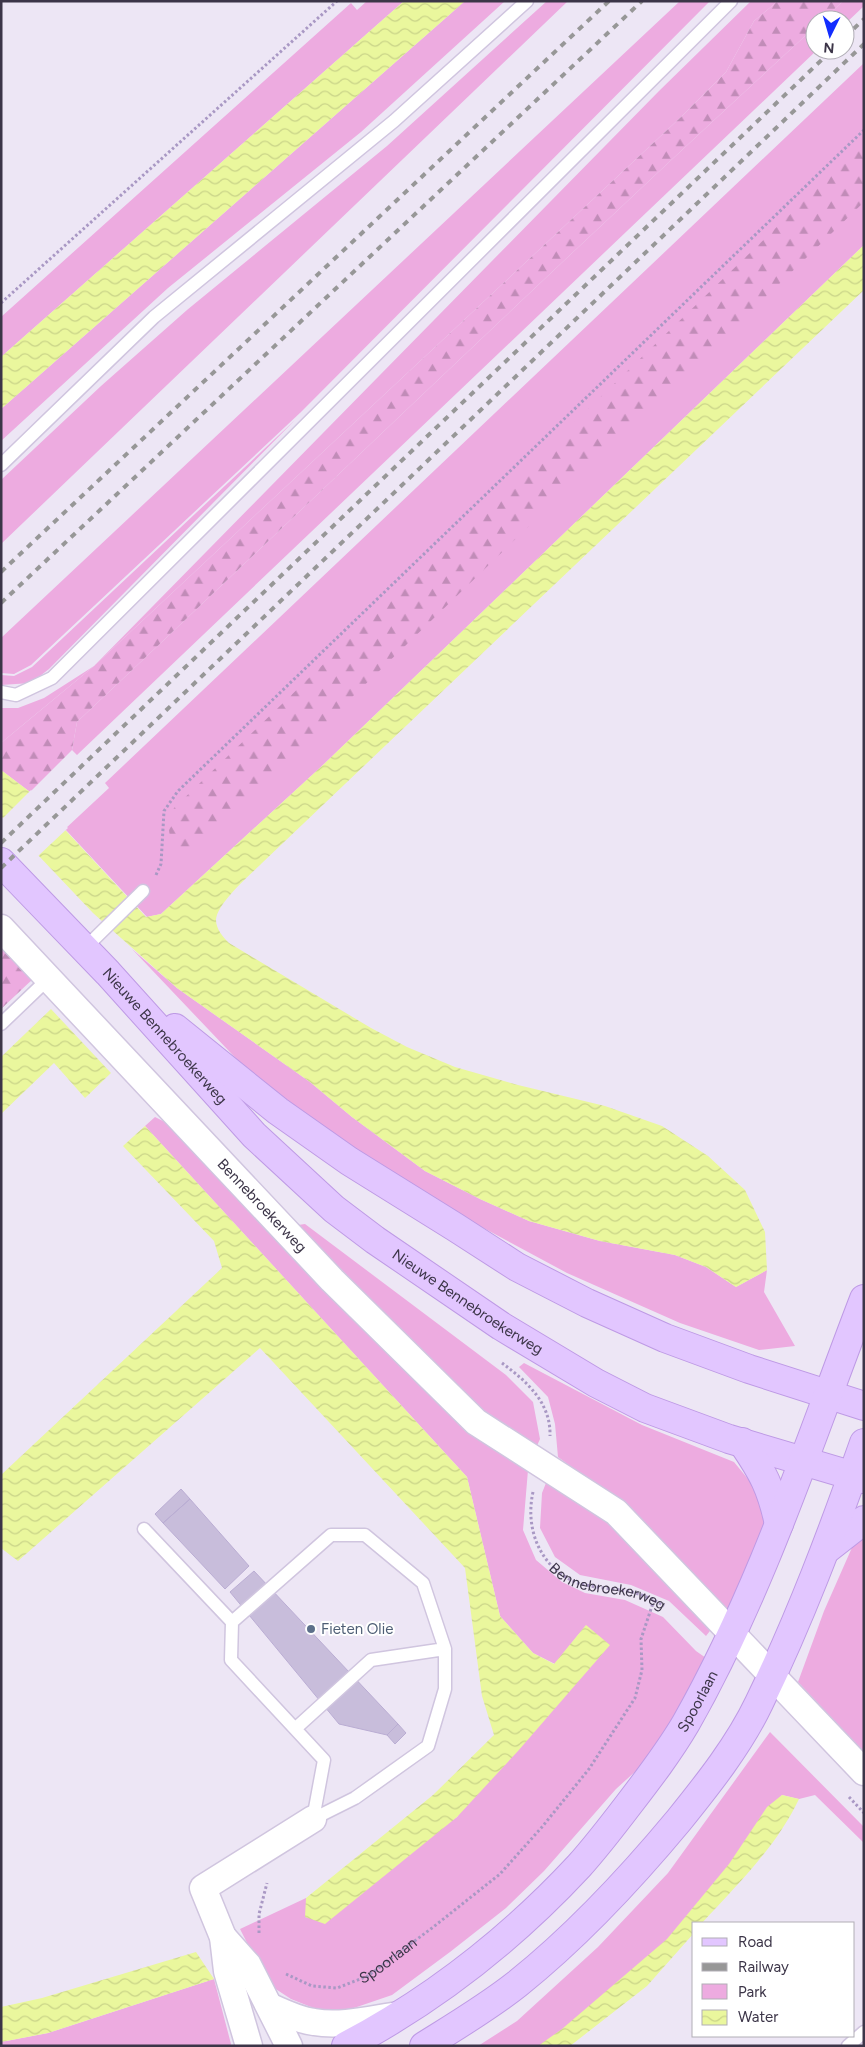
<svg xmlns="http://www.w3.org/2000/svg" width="865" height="2047" font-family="Figtree,sans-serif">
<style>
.green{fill:#edabe0}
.forest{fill:url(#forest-firs)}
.water{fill:url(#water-waves)}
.pier{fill:#ede6f5}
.building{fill:#c8bddb;stroke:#baadd3}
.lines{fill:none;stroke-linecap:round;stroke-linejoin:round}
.lane-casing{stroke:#d0c5df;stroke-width:15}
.street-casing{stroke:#d0c5df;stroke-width:29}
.secondary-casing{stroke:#be9ae5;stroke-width:30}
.path{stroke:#a998c4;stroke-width:3;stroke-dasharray:2.5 2.5;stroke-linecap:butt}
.lane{stroke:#fff;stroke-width:12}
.street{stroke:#fff;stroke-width:26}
.secondary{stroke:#e2c6ff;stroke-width:28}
.rail{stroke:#979797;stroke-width:4;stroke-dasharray:6 6;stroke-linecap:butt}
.service-dot{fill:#5c6f8a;stroke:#fff;stroke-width:2}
.labels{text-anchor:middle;stroke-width:4;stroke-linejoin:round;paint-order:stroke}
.street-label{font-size:15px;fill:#3c3548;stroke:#fff}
.service-label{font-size:15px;fill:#4e5e75;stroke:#fff;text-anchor:start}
</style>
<defs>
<pattern id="forest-firs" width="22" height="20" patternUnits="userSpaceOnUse" patternTransform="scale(1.25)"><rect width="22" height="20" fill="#edabe0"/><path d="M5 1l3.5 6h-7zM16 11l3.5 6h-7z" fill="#c18cb8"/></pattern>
<pattern id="water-waves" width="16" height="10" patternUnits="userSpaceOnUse" patternTransform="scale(1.25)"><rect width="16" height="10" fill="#eaf79d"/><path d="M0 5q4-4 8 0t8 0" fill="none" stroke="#cad489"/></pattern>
</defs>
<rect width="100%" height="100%" fill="#ede6f5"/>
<!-- green -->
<path class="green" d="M367,1H404L1,357V317L351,3L357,10Z
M465,1H505L361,132L168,288L1,441V409Z
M547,1H568L1,544V480L101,386L187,310L387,146Z
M680,1H710L301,412L31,665L14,674L1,673V638Z
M751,1H778L754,21L726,72L681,117L94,666L1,743V708H18L44,698L94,666L659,91Z
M843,1H864V6L845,24V20H823Z
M815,27V50H817L77,755L72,750L77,722C323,491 566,255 815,27Z
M864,63V245L323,765L161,914L147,917L65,829L109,788L105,783Z
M295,420L49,669L31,683L1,685V675L14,676L32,667Z
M132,949L177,988L310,1082L352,1117L425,1171L480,1199L529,1221L600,1241L675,1255L706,1267L736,1287L767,1270L764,1292L795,1346L759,1350L680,1323L567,1273L398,1182L266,1090Z
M155,1117L175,1127L465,1431L528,1470L523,1530L536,1560L562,1582L585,1593L625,1600L663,1617L696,1651L706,1658L659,1750L616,1789L544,1871L506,1908L450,1952L392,1995L351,2009H316L291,1999L268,1984L240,1929L306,1898V1917L457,1817L586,1625L555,1664L533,1653L500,1616L467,1477L145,1126Z
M305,1224L506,1375L533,1402L540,1439L536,1448L494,1425L298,1225Z
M524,1363L642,1425L734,1462L757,1490L765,1528L728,1612L625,1506L558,1457L555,1424L548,1397L519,1367Z
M548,1478L604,1516L713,1627L706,1636L669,1601L631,1585L580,1575L555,1557L540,1528L542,1493Z
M864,1535V1753L798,1682L824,1611L854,1543Z
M770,1732L864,1827V1843L815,1795L799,1799L782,1795L694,1923L561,2046H478L517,2021L598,1947L668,1873Z
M214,1979L231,2044L230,2046H1V2042L48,2033Z"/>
<!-- forest -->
<path class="forest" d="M778,1H843L823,20H815V27C566,255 323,491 77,722L72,750L30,792L1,770V743L94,666L681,117L726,72L754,21Z
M864,143V202L192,852L175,847C167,834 167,822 174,808Z
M1,941L35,977L1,1009Z"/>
<!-- water -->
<path class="water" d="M404,1H465L1,409V357Z
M864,245V290L262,863C250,875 217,903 216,920C216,929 223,937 229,943L371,1028L407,1047L455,1067L518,1085L605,1106L662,1126L708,1156L745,1190L765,1232L767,1270L736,1287L706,1267L675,1255L600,1241L529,1221L480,1199L425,1171L352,1117L310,1082L177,988L93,913L1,816V770L30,792L146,917L161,914L323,765Z
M51,1009L111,1073L85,1098L54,1063L1,1114V1057Z
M145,1126L467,1477L500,1616L533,1653L554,1664L586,1625L610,1645L518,1751L457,1817L325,1924L305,1917L306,1898L433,1795L494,1735L482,1696L465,1568L260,1348L18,1561L1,1548V1475L222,1268L214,1241L123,1146Z
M782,1795L799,1799C777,1846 737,1885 702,1923H694V1933L647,1986L570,2046H538L562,2029L667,1939L729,1864L767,1807Z
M196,1952L214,1979L48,2033L1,2042V2007L42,1998Z"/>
<!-- pier -->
<path class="pier" d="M31,790L68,828L37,857L1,820Z"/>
<!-- building -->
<path class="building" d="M181,1489L190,1499L163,1523L155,1514Z
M190,1499L249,1566L225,1589L163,1523Z
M254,1571L398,1724L387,1735L339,1724L230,1592Z
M398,1724L406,1733L395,1744L387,1735Z"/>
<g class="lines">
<defs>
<path id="lane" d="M1,465L154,317L394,121L527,1
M1,692L16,695L52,678L731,1
M84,949L143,891
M1,1024L48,979
M144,1529L232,1622
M296,1728L371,1660L445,1649V1689L428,1746L355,1798L313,1819L324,1760L231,1660L232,1622L331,1535H365L423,1583L445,1649
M848,2046L864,2032"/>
<g id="street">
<path id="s3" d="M1,928L332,1280L476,1422L616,1512L864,1772"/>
<path d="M223,1937L248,1965L289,2046"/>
<path d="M271,2007C284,2013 299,2020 314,2022C341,2027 371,2019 398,2015"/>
<path d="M249,2046L227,1971L223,1937L203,1888L313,1819"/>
</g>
<g id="secondary">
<path id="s4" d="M1,862L108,973L254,1135L334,1209L375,1240L501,1326L596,1383L645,1408L729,1439L864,1479"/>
<path d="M175,1028L278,1111L349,1161L455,1227L517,1267L587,1303L665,1338L749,1369L864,1406"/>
<path d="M742,1442C763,1473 771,1487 779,1524"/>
<path d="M827,1549L864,1520"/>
<path id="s5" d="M346,2046C433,2000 512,1938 579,1866C597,1846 613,1825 629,1804C649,1778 669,1752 686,1723C762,1589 809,1442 864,1299"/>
<path d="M424,2046C456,2026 488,2007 517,1984C577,1936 630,1879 679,1820C708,1784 739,1745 759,1703C800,1619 833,1531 864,1443"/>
</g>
</defs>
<!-- lane casing -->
<use href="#lane" class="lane-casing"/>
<!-- street casing -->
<use href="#street" class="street-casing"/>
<!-- secondary casing -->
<use href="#secondary" class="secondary-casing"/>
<!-- path -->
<g class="path">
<path d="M1,303L337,1"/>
<path d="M156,875L161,864L164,811L178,791L864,130"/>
<path d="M502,1363C526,1381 551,1402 550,1436"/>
<path id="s1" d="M533,1492C525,1528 539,1566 575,1582C591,1588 611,1588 628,1591C641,1594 653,1599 664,1606"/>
<path d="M849,1797L864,1813"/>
<path d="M259,1933V1914L267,1883"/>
<path id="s2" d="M286,1974L312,1986L337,1988L368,1976L432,1928L500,1874L542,1827L589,1769L635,1698L642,1670L641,1639L654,1600"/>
</g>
<!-- lane -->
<use href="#lane" class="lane"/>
<!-- street -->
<use href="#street" class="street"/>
<!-- secondary -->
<use href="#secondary" class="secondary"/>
<!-- rail -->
<path class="rail" d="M845,37L864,19
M1,572L609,1
M1,603L642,1
M1,843L832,50
M1,868L864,44"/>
</g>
<!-- markers -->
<circle class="service-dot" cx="311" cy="1629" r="5"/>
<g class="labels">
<!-- street labels -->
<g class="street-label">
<text dy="5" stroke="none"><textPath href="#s4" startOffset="239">Nieuwe Bennebroekerweg</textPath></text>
<text dy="5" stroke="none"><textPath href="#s3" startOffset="381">Bennebroekerweg</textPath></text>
<text dy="5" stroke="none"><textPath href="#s4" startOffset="644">Nieuwe Bennebroekerweg</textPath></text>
<text dy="5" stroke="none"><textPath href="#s1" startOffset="140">Bennebroekerweg</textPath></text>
<text dy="5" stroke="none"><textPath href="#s5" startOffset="499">Spoorlaan</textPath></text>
<text dy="5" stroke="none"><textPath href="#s2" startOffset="112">Spoorlaan</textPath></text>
</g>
<!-- service labels -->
<g class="service-label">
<text x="321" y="1634">Fieten Olie</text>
</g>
</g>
<!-- border -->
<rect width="865" height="2047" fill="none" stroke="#3c3548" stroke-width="5"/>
<!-- legend -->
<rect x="692" y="1922" width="162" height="115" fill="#ffffff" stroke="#b1aeb6"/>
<rect x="702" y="1938" width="25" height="8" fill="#e2c6ff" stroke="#b1aeb6"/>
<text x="738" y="1947" font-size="15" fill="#3c3548">Road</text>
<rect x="702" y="1963" width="25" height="8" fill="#979797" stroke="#b1aeb6"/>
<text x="738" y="1972" font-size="15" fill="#3c3548">Railway</text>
<rect x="702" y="1984" width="25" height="15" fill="#edabe0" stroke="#b1aeb6"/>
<text x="738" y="1997" font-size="15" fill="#3c3548">Park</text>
<rect x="702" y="2010" width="25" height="15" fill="url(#water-waves)" stroke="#b1aeb6"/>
<text x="738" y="2022" font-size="15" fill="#3c3548">Water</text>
<!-- north arrow -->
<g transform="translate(830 35) rotate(185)"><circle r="24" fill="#ffffff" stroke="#b1aeb6"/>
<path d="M0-4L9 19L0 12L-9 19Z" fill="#132dff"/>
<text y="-8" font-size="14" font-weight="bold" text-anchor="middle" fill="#3c3548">N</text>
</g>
</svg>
